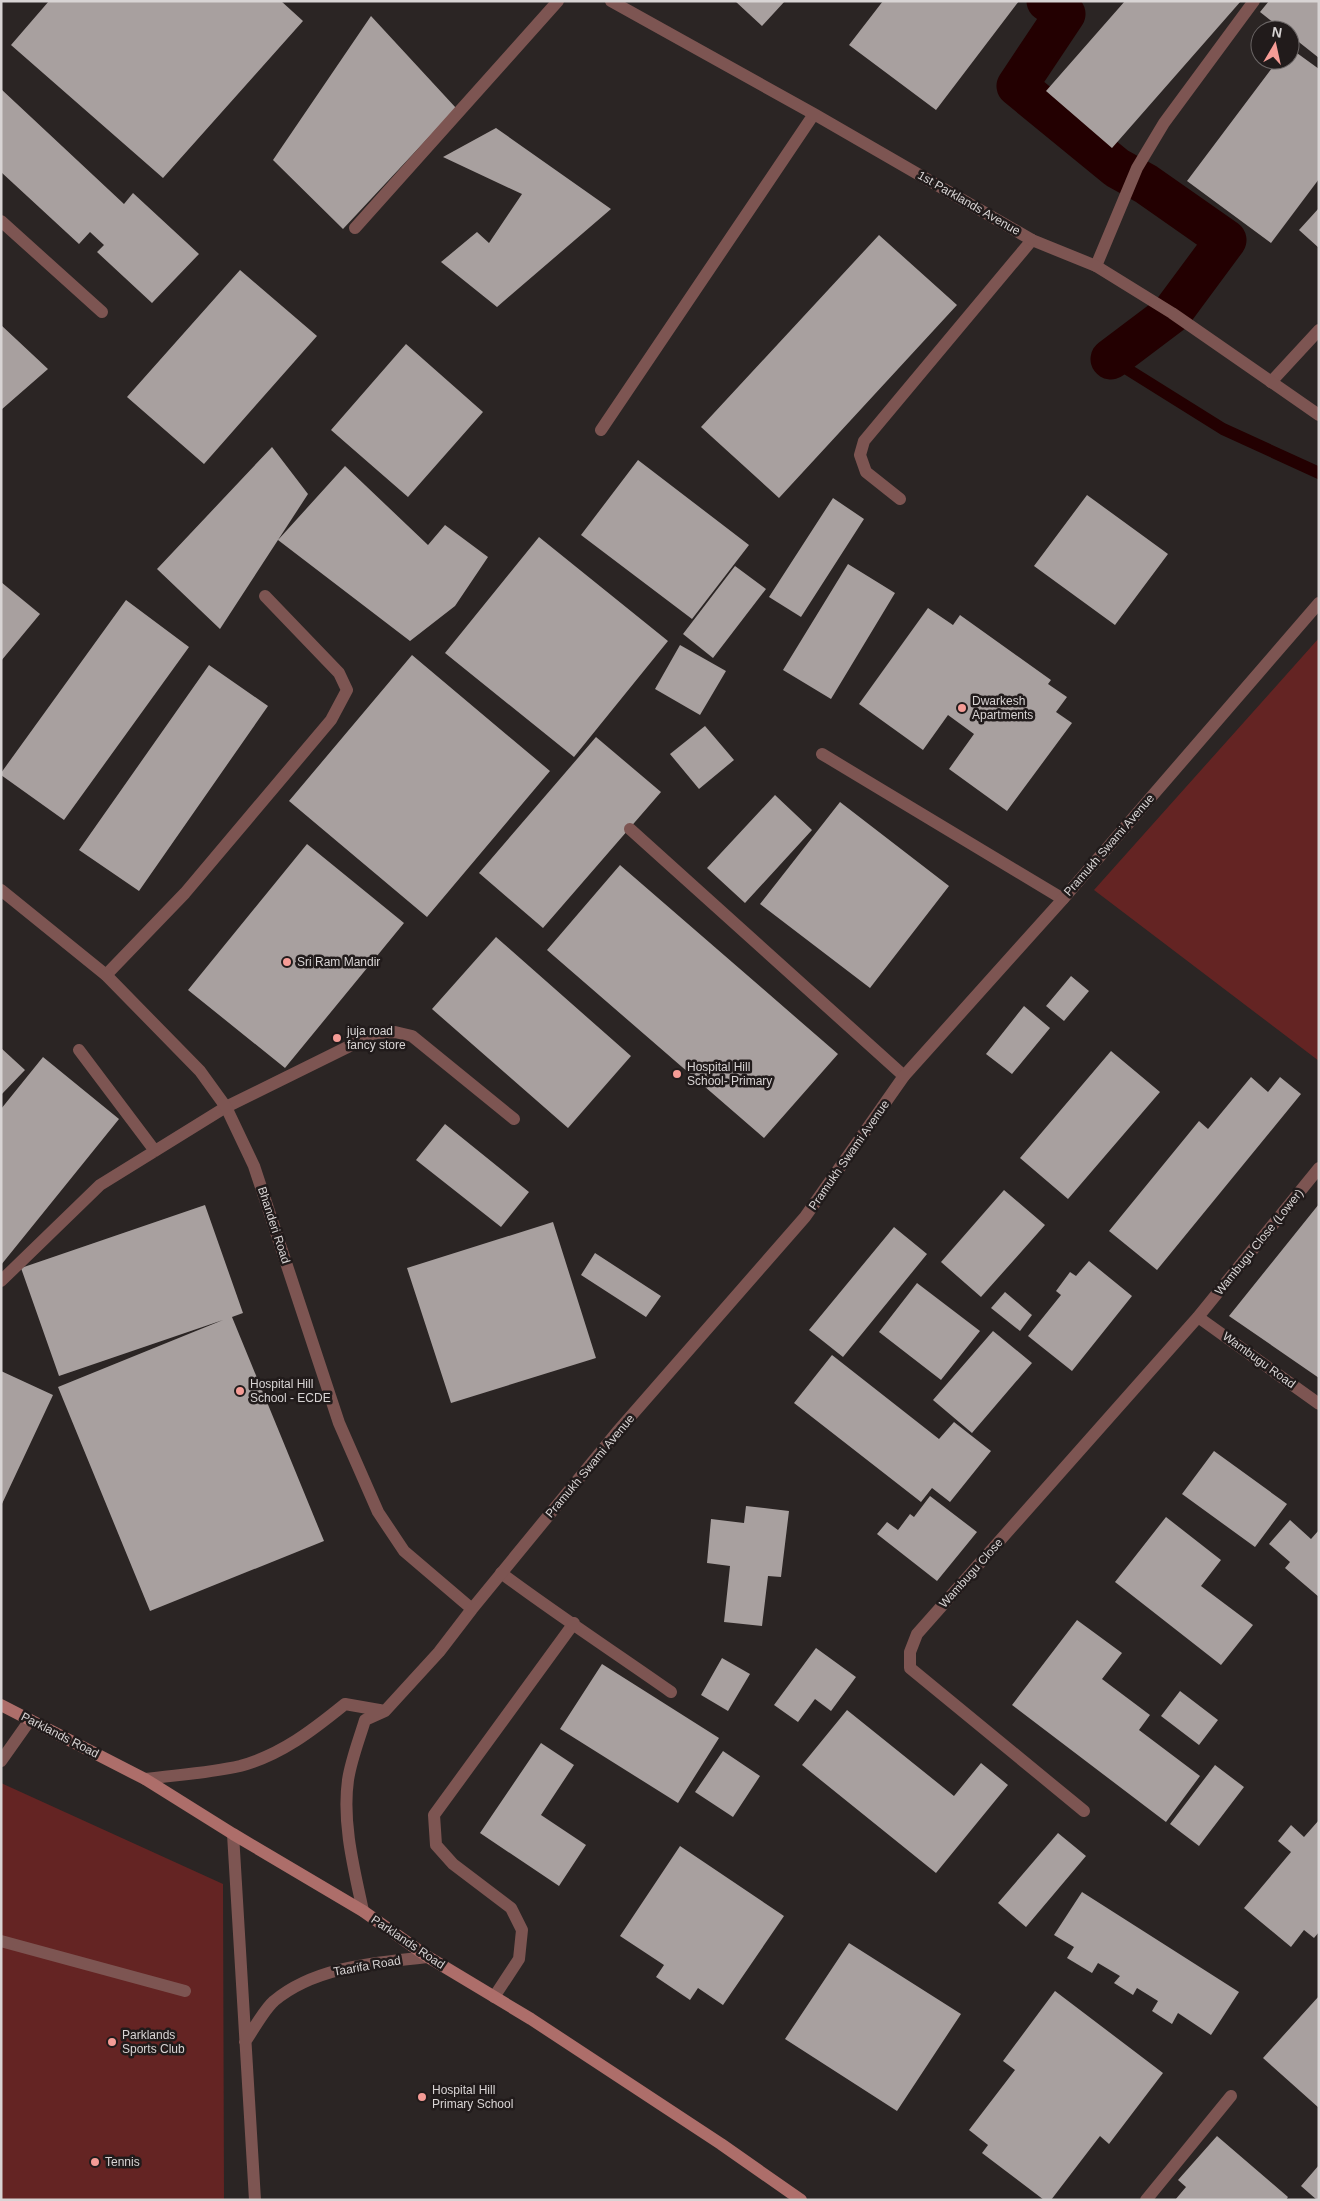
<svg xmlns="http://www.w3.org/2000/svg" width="1320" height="2201" font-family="Arial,sans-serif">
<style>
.green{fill:#642423}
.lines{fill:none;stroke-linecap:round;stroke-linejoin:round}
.stream{stroke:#230001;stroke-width:12}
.canal{stroke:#230001;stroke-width:41}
.building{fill:#a8a09f}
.service{stroke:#7d5552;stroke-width:12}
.minor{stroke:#7d5552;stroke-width:12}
.tertiary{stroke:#7d5552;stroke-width:12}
.secondary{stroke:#ad6e6a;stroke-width:12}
.poi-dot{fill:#f59c96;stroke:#211b1b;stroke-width:2}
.labels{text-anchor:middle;stroke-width:5;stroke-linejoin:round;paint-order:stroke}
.street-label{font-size:12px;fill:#d8d4d4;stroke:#211b1b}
.poi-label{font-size:12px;fill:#d8d4d4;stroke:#211b1b;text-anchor:start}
</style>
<rect width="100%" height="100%" fill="#2b2524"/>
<!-- green -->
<path class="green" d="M1319,638V1061L1094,890Z
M1,1783L223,1884L224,2200H1Z"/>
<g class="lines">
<!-- stream -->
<path class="stream" d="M1111,359L1223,429L1319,473"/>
<!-- canal -->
<path class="canal" d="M1047,1L1065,14L1017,86L1117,168L1146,184L1226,240L1172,313L1111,359"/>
</g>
<!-- building -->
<path class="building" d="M49,1H281L303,21L163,178L11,45Z
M735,1H785L762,26Z
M883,1H1019L936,110L849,45Z
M1125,1H1241L1112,148L1046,91Z
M1269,1H1319V58L1290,35V30H1283L1260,12Z
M371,16L456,108L343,229L273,160Z
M1290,48L1319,69V179L1271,243L1187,181L1278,60H1290Z
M1,89L124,204L133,193L199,254L152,303L97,252L104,245L90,232L79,244L1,172Z
M496,128L611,209L497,307L441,262L477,232L489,243L522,194L443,157Z
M1319,208V248L1299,230Z
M879,235L957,305L779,498L701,427Z
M240,270L317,336L204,464L127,397Z
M1,325L48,369L1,410Z
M406,344L483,412L408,497L331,430Z
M272,447L308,494L220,629L157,569Z
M638,460L749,545L692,619L581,535Z
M345,466L428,545L445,525L488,557L455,606L410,641L278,540Z
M1087,495L1168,554L1115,625L1034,566Z
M833,498L864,519L801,617L769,597Z
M539,537L668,641L574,757L445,653Z
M848,564L895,593L831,699L783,670Z
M735,566L766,589L713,658L683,634Z
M1,582L40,614L1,661Z
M126,600L189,647L64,820L1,775V773Z
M928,608L953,625L960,615L1051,680L1048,684L1067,697L1056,712L1072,723L1007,811L949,769L974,734L948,715L923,750L859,704Z
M680,645L726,671L700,715L655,689Z
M412,655L550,771L427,917L289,801Z
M209,665L268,706L139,891L79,850Z
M705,726L734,760L699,789L670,754Z
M596,737L661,792L543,928L479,873Z
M775,795L812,830L745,903L707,868Z
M840,802L949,886L870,988L760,904Z
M307,844L404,923L285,1068L188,990Z
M620,865L838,1054L764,1138L547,950Z
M496,937L631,1056L568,1128L432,1009Z
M1071,976L1089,991L1064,1021L1046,1006Z
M1024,1006L1050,1028L1012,1074L986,1054Z
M1,1048L25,1070L1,1095Z
M1111,1051L1160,1092L1068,1199L1020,1158Z
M43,1057L119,1119L1,1265V1109Z
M1251,1077L1268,1092L1280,1077L1301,1094L1157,1270L1109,1231L1199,1121L1208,1129Z
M445,1124L529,1192L501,1227L416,1160Z
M1004,1190L1045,1225L981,1297L941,1262Z
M1319,1204V1378L1229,1316Z
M205,1205L243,1313L232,1317L324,1541L150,1611L58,1387L223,1320L59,1376L21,1268Z
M553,1222L596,1358L451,1403L407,1268Z
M894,1227L927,1254L843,1357L809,1330Z
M595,1253L661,1296L646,1317L581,1275Z
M1089,1261L1132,1296L1072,1371L1028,1336L1061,1295L1056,1291L1070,1272L1076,1276Z
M917,1283L980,1331L941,1380L879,1332Z
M1005,1292L1032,1315L1020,1331L991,1308Z
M993,1331L1032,1363L972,1433L933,1400Z
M832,1355L939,1439L954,1422L991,1451L950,1502L932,1488L921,1502L794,1403Z
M1,1371L53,1395L1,1506Z
M1214,1451L1287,1504L1255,1547L1182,1494Z
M930,1496L977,1532L937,1581L877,1534L887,1522L898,1530L910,1514L914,1517Z
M746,1506L789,1511L781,1577L768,1576L762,1626L724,1622L730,1566L707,1563L711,1519L744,1523Z
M1166,1517L1221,1560L1201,1586L1253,1625L1221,1665L1115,1582Z
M1290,1520L1311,1539L1319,1530V1597L1285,1568L1290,1562L1269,1544Z
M1077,1620L1122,1653L1102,1679L1150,1715L1139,1730L1200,1776L1166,1822L1012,1705Z
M816,1648L856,1677L831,1711L815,1699L798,1722L774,1705Z
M722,1658L750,1674L728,1711L701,1695Z
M602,1664L719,1738L678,1803L560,1729Z
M1180,1691L1218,1720L1199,1745L1161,1716Z
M847,1710L954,1796L981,1763L1008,1785L936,1873L802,1765Z
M541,1743L574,1765L541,1815L586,1845L559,1886L480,1833Z
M723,1751L760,1776L733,1817L695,1792Z
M1215,1765L1244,1787L1199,1846L1170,1824Z
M1319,1820V1932L1314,1938L1304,1930L1291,1947L1244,1908L1291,1852L1278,1841L1291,1825L1304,1837Z
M1058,1833L1086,1856L1026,1927L998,1903Z
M680,1846L784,1916L723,2005L698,1988L690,2000L656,1977L664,1965L620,1936Z
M1082,1892L1239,1992L1211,2035L1178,2013L1172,2024L1152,2011L1158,2001L1137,1988L1133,1995L1114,1983L1120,1976L1098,1963L1092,1973L1067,1958L1074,1947L1054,1935Z
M849,1943L961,2014L897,2111L785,2039Z
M1055,1991L1163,2073L1109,2144L1100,2136L1051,2200H1044L982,2153L988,2145L969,2130L1015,2070L1003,2061Z
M1319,1996V2108L1263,2058Z
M1217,2136L1288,2197L1286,2200H1175L1186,2187L1178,2180Z
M1319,2165V2200H1317L1301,2186Z"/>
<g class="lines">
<!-- service -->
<path class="service" d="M1,221L102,312
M355,228L558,1
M1096,266L1137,168L1164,123L1254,1
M1271,382L1319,330
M900,499L866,472L860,455L864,441L1032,240
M822,754L1063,899
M630,829L904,1076
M106,975L185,893L331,720L347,690L339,673L265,596
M79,1050L155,1151
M1,1281L100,1185L226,1107L376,1033L395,1032L412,1036L514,1119
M501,1573C556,1614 614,1652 671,1692
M1,1761L30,1720
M1,1941L185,1991
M494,1997L519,1959L522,1930L511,1908L453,1864L436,1845L434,1815L574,1623
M1146,2200L1231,2096"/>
<!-- minor -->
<path class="minor" d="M611,1L814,114L1032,240L1096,266L1172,313L1319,415
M601,430L814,114
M1,890L106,975L200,1071L226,1107L254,1166L339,1423L378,1512L404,1551L472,1609
M1198,1317L1319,1404
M145,1779C175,1775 210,1773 240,1766C281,1755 313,1730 345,1704L385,1711
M1084,1811L910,1668V1652L917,1634L1198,1317L1319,1168
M363,1911C354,1869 342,1823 348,1780C351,1760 359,1740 365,1720L385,1711L439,1652L472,1609L617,1432L805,1217L904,1076L1063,899L1319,603"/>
<!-- tertiary -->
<path class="tertiary" d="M233,1834L255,2200
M245,2042C254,2029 263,2011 274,2001C316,1966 376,1963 428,1957"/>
<!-- secondary -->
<path class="secondary" d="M1,1705L145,1779L233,1834L363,1911L428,1957L531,2019L721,2144L801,2200"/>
</g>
<!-- markers -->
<g class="poi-dot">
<circle cx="962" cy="708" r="5"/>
<circle cx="287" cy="962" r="5"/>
<circle cx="337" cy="1038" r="5"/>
<circle cx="677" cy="1074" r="5"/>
<circle cx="240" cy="1391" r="5"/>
<circle cx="112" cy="2042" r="5"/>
<circle cx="422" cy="2097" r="5"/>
<circle cx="95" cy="2162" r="5"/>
</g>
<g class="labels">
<!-- street labels -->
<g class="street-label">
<text transform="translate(969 203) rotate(30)" y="4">1st Parklands Avenue</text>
<text transform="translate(1109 845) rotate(-49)" y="4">Pramukh Swami Avenue</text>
<text transform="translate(849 1155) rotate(-55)" y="4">Pramukh Swami Avenue</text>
<text transform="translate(274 1225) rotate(72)" y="4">Bhanderi Road</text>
<text transform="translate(1259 1242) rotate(-51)" y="4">Wambugu Close (Lower)</text>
<text transform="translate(1259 1360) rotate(36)" y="4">Wambugu Road</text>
<text transform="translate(590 1466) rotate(-50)" y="4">Pramukh Swami Avenue</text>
<text transform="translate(971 1573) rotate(-48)" y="4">Wambugu Close</text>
<text transform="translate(60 1735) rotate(27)" y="4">Parklands Road</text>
<text transform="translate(408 1942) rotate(34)" y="4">Parklands Road</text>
<text transform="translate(367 1966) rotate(-10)" y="4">Taarifa Road</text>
</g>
<!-- poi labels -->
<g class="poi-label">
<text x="972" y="705">Dwarkesh<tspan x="972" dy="14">Apartments</tspan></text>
<text x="297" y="966">Sri Ram Mandir</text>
<text x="347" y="1035">juja road<tspan x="347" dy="14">fancy store</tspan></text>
<text x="687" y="1071">Hospital Hill<tspan x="687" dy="14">School- Primary</tspan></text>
<text x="250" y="1388">Hospital Hill<tspan x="250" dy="14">School - ECDE</tspan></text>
<text x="122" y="2039">Parklands<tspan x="122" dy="14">Sports Club</tspan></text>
<text x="432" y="2094">Hospital Hill<tspan x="432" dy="14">Primary School</tspan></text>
<text x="105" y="2166">Tennis</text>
</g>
</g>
<!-- border -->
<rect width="1320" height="2201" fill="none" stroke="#d8d4d4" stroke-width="5"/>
<!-- north arrow -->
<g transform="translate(1275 45) rotate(9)"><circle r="24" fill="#211b1b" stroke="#6a6565"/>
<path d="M0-4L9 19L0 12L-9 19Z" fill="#f59c96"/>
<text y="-8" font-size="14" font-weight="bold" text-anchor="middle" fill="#d8d4d4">N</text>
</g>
</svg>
